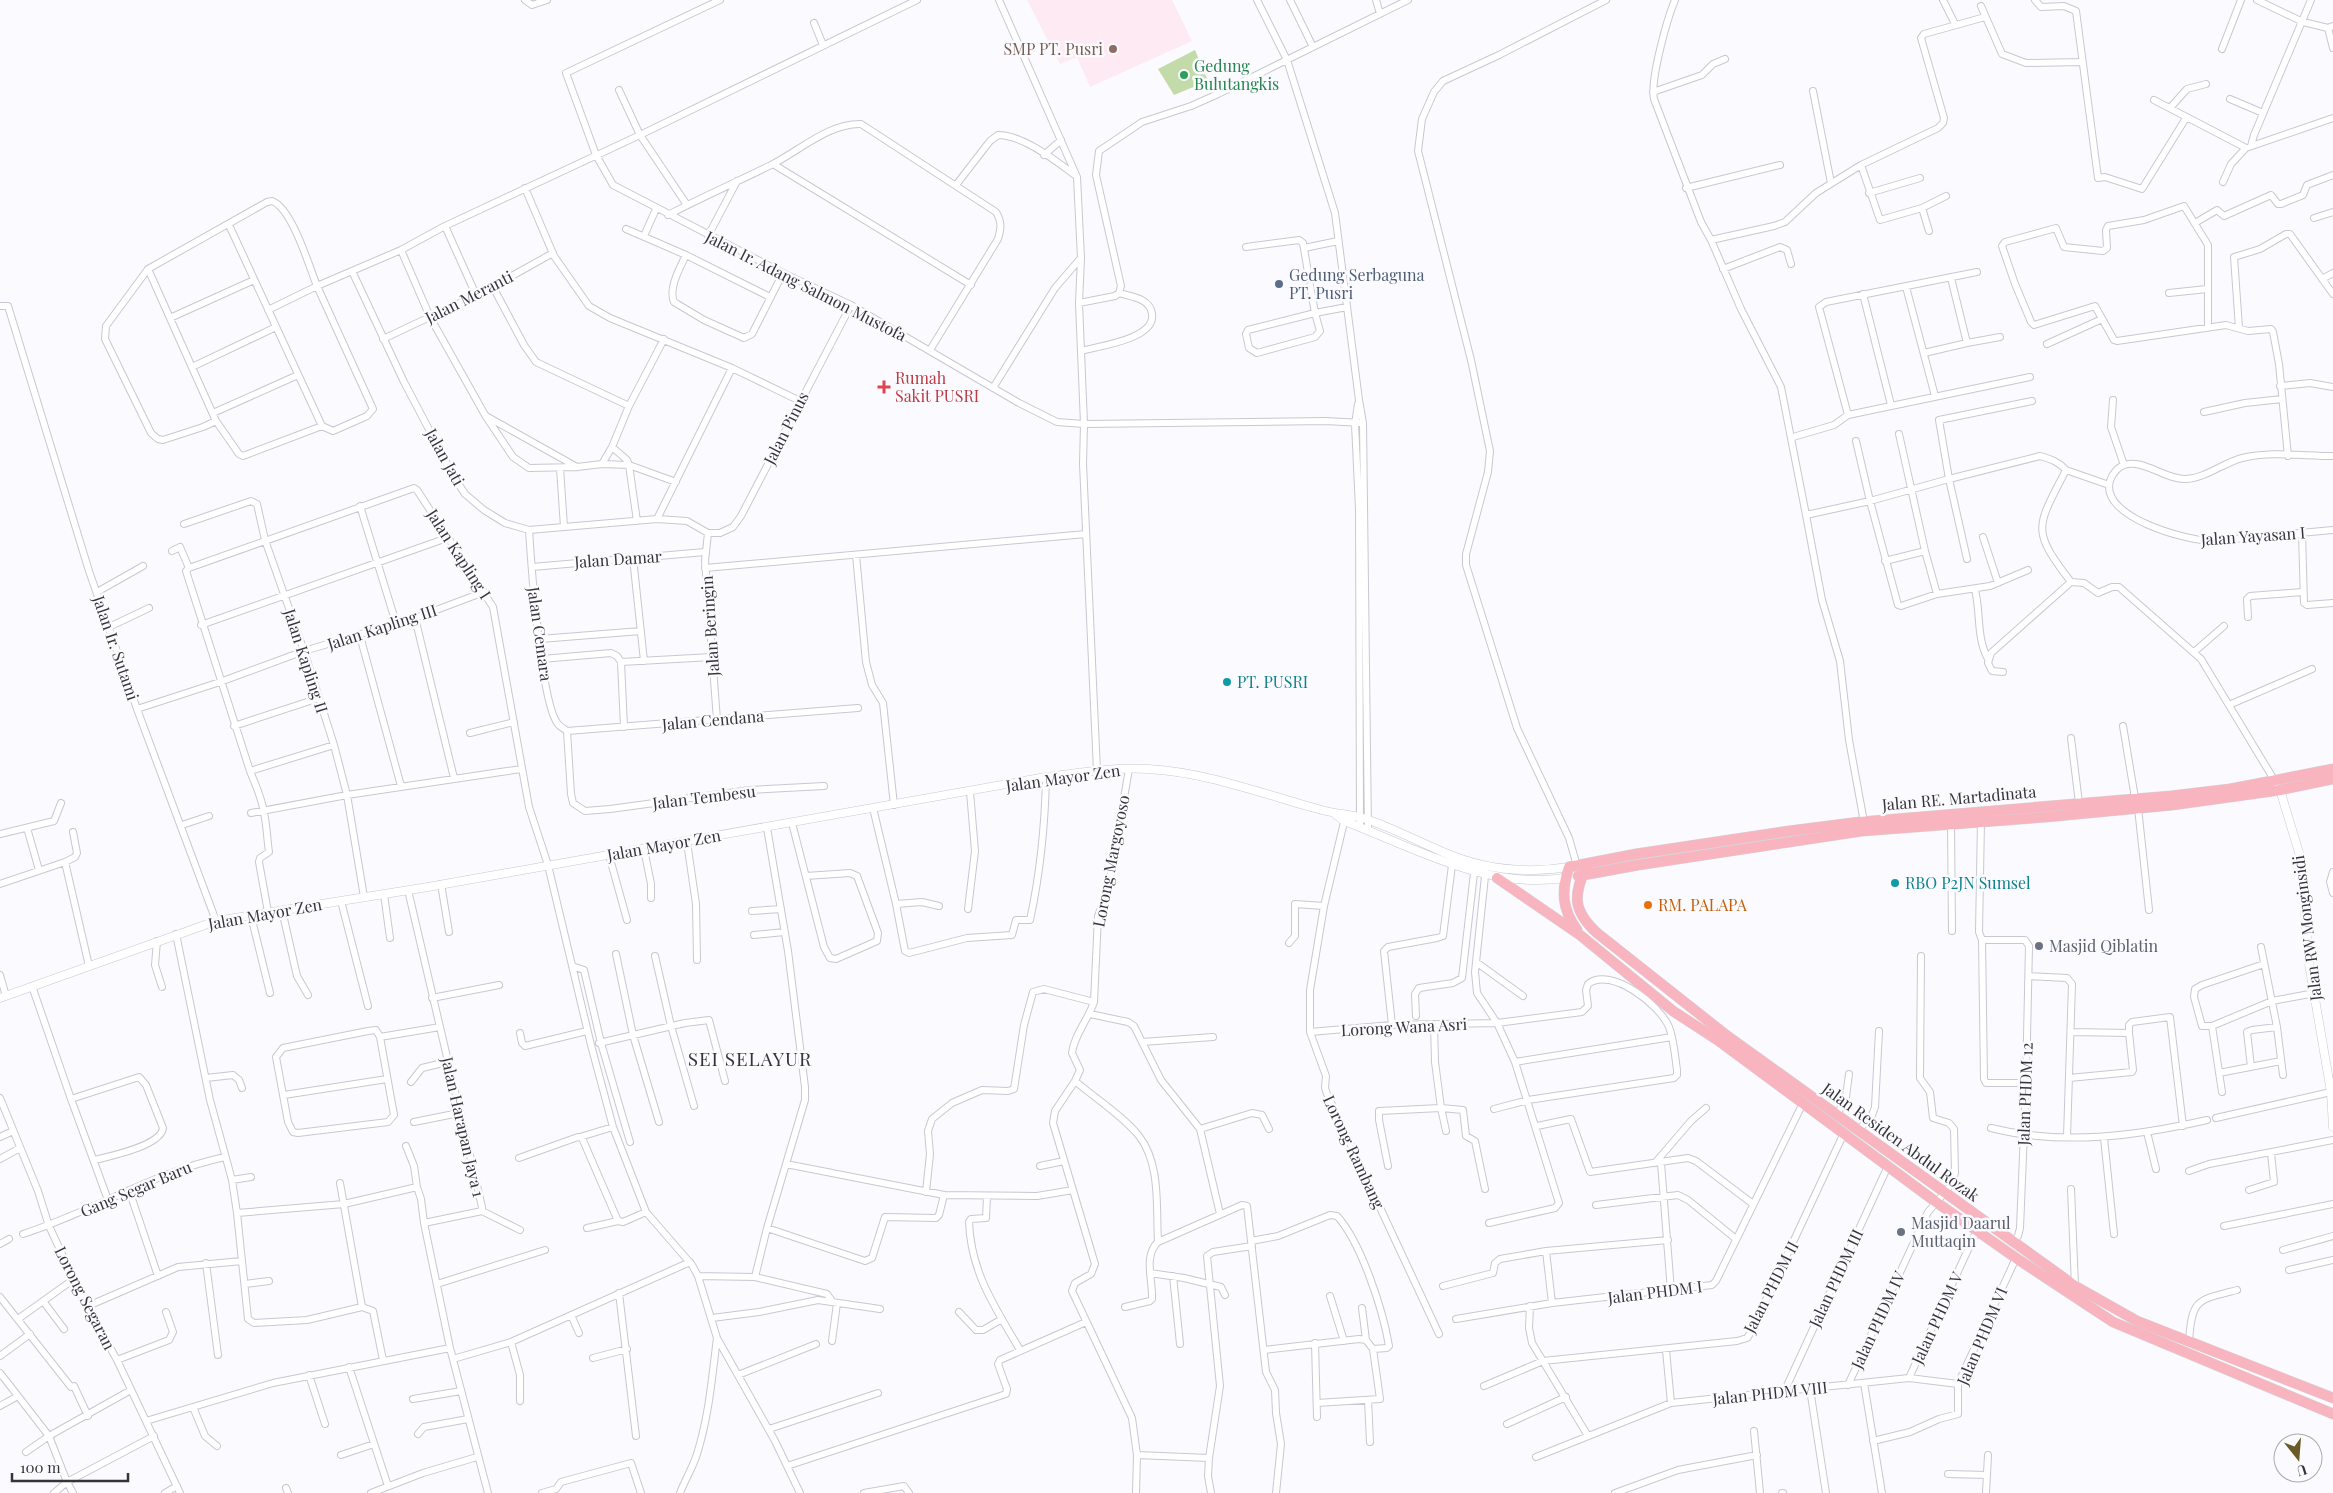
<svg xmlns="http://www.w3.org/2000/svg" width="2333" height="1493" font-family="'Playfair Display',serif">
<style>
.education{fill:#feeaf2}
.green{fill:#c3dba9}
.lines{fill:none;stroke-linecap:round;stroke-linejoin:round}
.minor-casing{stroke:#c8c8d4;stroke-width:8}
.tertiary-casing{stroke:#c8c8d4;stroke-width:9}
.trunk-casing{stroke:#d6d6d7;stroke-width:11}
.minor{stroke:#fff;stroke-width:6}
.tertiary{stroke:#fff;stroke-width:8}
.trunk{stroke:#f8b4bf;stroke-width:10}
.education-dot{fill:#8d6e63;stroke:#fafaff;stroke-width:2}
.leisure-dot{fill:#2e9e5b;stroke:#fafaff;stroke-width:2}
.service-dot{fill:#5c6f8a;stroke:#fafaff;stroke-width:2}
.health-dot{fill:#e0444e;stroke:#fafaff;stroke-width:2}
.culture-dot{fill:#0f9aa8;stroke:#fafaff;stroke-width:2}
.food-dot{fill:#e8710a;stroke:#fafaff;stroke-width:2}
.worship-dot{fill:#6b7280;stroke:#fafaff;stroke-width:2}
.labels{text-anchor:middle;stroke-width:5;stroke-linejoin:round;paint-order:stroke}
.education-label{font-size:16px;fill:#785e54;stroke:#fafaff;text-anchor:end}
.leisure-label{font-size:16px;fill:#27864d;stroke:#fafaff;text-anchor:start}
.service-label{font-size:16px;fill:#4e5e75;stroke:#fafaff;text-anchor:start}
.street-label{font-size:16px;fill:#343439;stroke:#fafaff}
.health-label{font-size:16px;fill:#be3a42;stroke:#fafaff;text-anchor:start}
.culture-label{font-size:16px;fill:#0d838f;stroke:#fafaff;text-anchor:start}
.food-label{font-size:16px;fill:#c56008;stroke:#fafaff;text-anchor:start}
.worship-label{font-size:16px;fill:#5b616d;stroke:#fafaff;text-anchor:start}
.quarter-label{font-size:19px;letter-spacing:1px;fill:#343439;stroke:#fafaff}
</style>
<rect width="100%" height="100%" fill="#fafaff"/>
<!-- education -->
<path class="education" d="M1027,0H1172L1192,41L1090,87L1077,57L1060,64Z"/>
<!-- green -->
<path class="green" d="M1195,50L1208,81L1174,95L1158,69Z"/>
<g class="lines">
<defs>
<path id="minor" d="M525,0L532,5L547,0
M720,0L566,73L596,155L613,185L783,273L851,305L1019,403L1057,422L1084,424L1079,303L1081,258L1077,177L999,0
M1257,0L1287,60L1335,213L1359,400L1363,423L1368,830
M1290,0L1313,47
M1376,0L1380,14
M1675,0C1667,19 1650,80 1654,99L1701,222L1711,240L1741,309L1781,387L1806,515
M1943,0L1955,24
M2035,0L2041,7L2064,6L2076,11L2098,178L2105,177L2142,189L2186,118
M2257,0L2303,22L2328,28
M1981,6L2002,54L2026,63L2082,62
M814,23L823,45
M2333,26L2328,28L2333,48
M2222,49L2241,0
M619,90L640,135L687,205
M1813,91L1831,183
M1653,92L1702,75L1713,64L1725,59
M2230,99L2263,113
M2154,100L2246,148
M2170,108L2187,89L2206,84
M2251,146L2254,135L2311,0
M1044,155L1061,140
M773,164L971,285
M1861,165L1880,220L1922,208L1946,196
M2223,182L2231,164L2246,148L2333,118
M956,185L990,141L998,135C1023,135 1056,161 1075,175
M525,188L554,256L589,306L610,318L732,368
M1686,188L1780,165
M1869,193L1920,178
M1922,208L1929,231
M668,215C702,197 737,182 771,165C799,151 829,123 861,124L996,212C1002,222 1001,229 998,239L930,350
M2314,218L2333,212
M2195,223L2217,210L2224,216L2271,195L2278,204H2281L2303,195L2307,185L2333,175
M229,225L322,426L333,431L367,416L373,409L317,286L401,250L445,226L640,135L917,0
M445,226L476,295
M626,229L686,255L770,297
M644,236L656,209
M708,236L737,181
M1711,240L1774,226L1785,222L1816,193L1861,165L1938,128L1943,123L1944,118L1921,38L1924,34L1985,17
M1246,247L1299,240L1303,243L1308,272
M1304,248L1338,241
M401,250L430,317L485,415L513,457L529,468L577,467L602,464L629,465L676,482
M686,255C680,268 668,288 674,302L704,320L744,338L752,334L783,273
M148,269L216,421L239,454L243,456L322,426
M1723,269L1780,247L1787,250L1791,264
M352,271L404,382L454,477L465,494L484,510L505,523L529,530L657,519L687,521L708,533H720L733,527L741,516L851,305
M1951,278L1967,343L2000,337
M2322,279L2333,273
M1310,285L1315,313L1347,307
M493,287L524,345L536,362L629,406
M1906,287L1935,396
M2169,293L2207,289
M1863,294L1891,405
M1079,303L1115,296L1119,293L1121,286L1096,175L1099,151L1142,122L1191,106L1218,94L1408,0
M0,306H8L89,571L137,709L216,921
M1315,313L1320,331L1315,337L1257,353L1249,348L1246,334L1248,330Z
M170,318L254,280
M2208,327V245L2184,206L2144,220L2108,226L2106,230L2107,248L2103,251L2064,247L2056,228L2005,242L2002,246L2015,284L2031,322L2034,325L2095,306L2114,340L2117,341L2226,325L2248,331L2271,329L2273,332L2279,364L2288,456
M2239,328L2234,257L2260,249L2286,234H2290L2333,294
M383,339L485,291L553,253
M2047,344L2102,319
M1081,351C1099,346 1156,339 1152,314C1150,298 1132,297 1119,293
M1924,353L1967,343
M192,367L276,327
M2280,386L2310,383L2333,387
M993,388L1055,288L1080,259
M2113,400L2111,427L2124,465
M2032,401L1939,420L1949,479L2040,456C2051,459 2059,462 2066,470C2037,527 2030,529 2071,582
M1358,404L1355,424L1359,509L1360,827
M2204,412L2245,403L2282,399
M213,413L298,375
M1848,415L1819,307L1826,302L1977,272
M486,416L577,467
M216,421L203,427L163,440L158,439L151,433L105,339L106,326L148,269L267,202L272,201C292,208 309,266 317,286L268,310
M1899,434L1925,551L1937,594
M1793,437L1834,425L1848,415L2030,377
M1856,441L1870,501L1806,515L1822,600L1840,661L1849,740L1864,822
M612,447L627,460L629,465L637,521
M2333,456C2304,456 2271,451 2242,458C2223,463 2206,478 2186,479C2166,480 2142,458 2124,465C2118,467 2112,474 2110,481C2099,517 2187,541 2212,541L2333,530
M602,464L612,447L629,406L664,339
M560,468L564,527
M2066,470L2109,485
M360,506L396,623
M657,519L732,368L800,401
M184,524L251,501L257,504L265,540L304,651L334,745L347,795L364,897
M529,530C531,562 541,704 558,724C560,727 565,729 567,731
M708,533L705,561L717,720
M2302,533L2304,603L2307,605L2333,603
M1983,537L1998,583
M172,551L180,547L189,568
M856,555L866,662L872,685L883,703L894,805
M633,558L644,661
M1967,559L1949,479L1870,501L1898,605L1901,606L1937,594L1990,586L2028,570
M1885,561L1925,551
M532,567L705,552
M705,568L1086,534
M1975,590C1981,613 1976,637 1988,659
M97,592L143,566
M2248,617L2247,599L2250,596L2303,592
M415,618L454,778
M201,625L447,538
M109,627L149,608
M360,636L401,786
M540,639L641,631
M2194,652L2224,626
M542,659L611,653L617,656L621,662
M2003,672L1992,671L1988,663L1991,653L2071,582L2084,583L2098,593L2112,587H2119L2201,659L2276,783
M2229,705L2312,669
M137,709L220,682L304,651L415,618L484,592
M234,726L319,698
M2123,726L2135,798
M624,727L621,662L712,657
M567,731L571,794L573,803L585,811L610,809L750,790L824,786
M567,731L858,708
M470,733L514,722
M2071,738L2079,803
M334,745L250,771L186,571L189,568L414,488L417,490L493,607L529,807L548,865L591,1045L613,1127L646,1212L692,1265L698,1276L717,1338L775,1441L800,1493
M1129,769L1108,890L1098,916L1094,1002C1088,1020 1074,1035 1072,1053L1080,1070L1075,1081C1095,1098 1123,1116 1139,1136C1161,1164 1156,1208 1158,1242
M250,771C255,784 262,798 264,813C267,826 267,839 269,852L260,858L259,862L268,912
M1097,771L1083,464L1084,424L1325,421L1363,423
M873,808L896,904L922,902L939,906
M2138,808L2149,910
M251,813L347,795L521,769
M1345,818L1324,906L1310,990V1032L1326,1076L1325,1088L1327,1094L1439,1334
M1981,820L1979,932L1982,940L1984,1079L1986,1083H2026
M792,823L824,947L830,958L836,959L877,941L878,933L857,876L850,873L806,876
M1951,823L1952,931
M182,825L209,816
M27,828L39,870
M73,832L77,853L75,857L65,862L89,966
M0,834L54,821L61,803
M687,842L696,904L697,960
M644,849L651,884V898
M609,855L627,920
M1577,866L1569,838L1517,728L1466,565V554L1488,472L1490,451L1471,360L1418,151L1422,119L1434,92L1443,81L1499,55L1606,0
M2333,872L2330,882L2333,893
M1485,876L1475,972L1477,993L1497,1023L1515,1062L1559,1203L1555,1208L1489,1223
M0,884L65,862
M441,884L449,932
M408,890L482,1207V1211L424,1223L450,1348L488,1493
M384,894L390,938
M341,901L368,1006
M896,904L905,951L909,953L967,938L1012,935L1016,920H1030C1040,874 1045,825 1046,777
M968,909L975,851L970,792
M282,910L297,976L308,995
M752,911L781,909
M251,916L270,993
M176,934L210,1100L232,1180L237,1213L248,1319L254,1323L307,1320L362,1307
M754,935L784,932
M1982,940H2025L2029,946L2026,1083L2020,1228L2018,1236L2013,1242
M157,941L155,965L162,987
M1289,943L1295,936V904L1324,906
M2261,947L2277,1027L2283,1075
M616,954L633,1035L659,1122
M655,956L671,1026L694,1106
M1476,962L1523,996
M2264,964L2202,985L2195,989L2194,997L2202,1026H2212L2272,1001L2315,993
M572,966L584,970L601,1043L630,1142
M0,975L6,996
M2029,976L2067,978L2072,984L2067,1137
M32,986L71,1099
M432,998L499,985
M1090,1014L1128,1022L1134,1026L1161,1080L1200,1129L1220,1214
M1416,1016L1415,994L1419,988L1453,983L1462,978L1474,873
M1392,1025L1384,951L1388,947L1437,938L1443,936L1452,865
M2212,1026L2222,1092
M1310,1032L1392,1025L1497,1023L1582,1012L1588,1006L1586,990L1588,984C1611,966 1660,1005 1669,1027C1674,1040 1675,1056 1677,1070V1075L1674,1078L1528,1100L1494,1109
M2071,1032L2129,1033V1025L2132,1022L2170,1017L2183,1126
M520,1033L522,1043L525,1046L587,1031
M380,1037L376,1030L368,1031L283,1048L276,1057L288,1122L293,1132L298,1133L388,1122L394,1115L380,1037L440,1027
M1142,1042L1213,1037
M599,1043L685,1023L709,1020L725,1081
M1515,1062L1672,1037
M2251,1067L2247,1032L2252,1030L2277,1027
M2219,1073L2281,1061
M206,1078L233,1075L239,1080L242,1088
M2069,1078L2132,1072L2133,1070L2129,1033
M1075,1081L1055,1111L1053,1123L1095,1264L1091,1274L1075,1283L1072,1291L1132,1418L1137,1455L1136,1493
M411,1082L422,1068L447,1062
M284,1095L387,1079
M0,1098L38,1191L49,1226L83,1299L117,1360L180,1493
M1837,1115L1846,1097L1849,1074
M2216,1118L2331,1092
M414,1122L459,1113
M1537,1126L1571,1119L1590,1172L1688,1158L1696,1161L1753,1204
M1991,1128C2062,1146 2137,1136 2207,1120
M1200,1129L1252,1113L1262,1115L1269,1129
M1858,1130L1871,1118L1875,1107L1879,1031
M1446,1131L1441,1108L1463,1110L1466,1136L1475,1141L1485,1189
M2147,1132L2156,1169
M0,1137L13,1131
M580,1137L613,1127
M2104,1138L2114,1234
M406,1146L414,1166L417,1187
M519,1158L578,1137L582,1138L618,1221
M0,1159L20,1148
M95,1160C110,1156 161,1146 163,1128L146,1085L139,1077L71,1099L108,1200
M1655,1163L1691,1121L1706,1108
M1661,1163L1671,1291
M786,1164L944,1195
M1040,1166L1064,1161
M1388,1166L1379,1120V1111L1441,1108L1435,1062L1434,1024
M2189,1171L2209,1164L2333,1140
M232,1180L251,1177
M340,1183L362,1307L373,1311L383,1360
M2071,1189L2075,1286
M129,1190L158,1276
M2249,1190L2274,1182L2271,1153
M926,1192L930,1154L928,1131L932,1119L952,1103L982,1090L1008,1091L1014,1089L1024,1025L1033,992L1044,989L1094,1002
M987,1197L986,1218L971,1219L969,1222C971,1273 995,1307 1020,1350
M1596,1205L1678,1195L1688,1200L1736,1239
M482,1211L520,1230
M237,1213L344,1204L417,1187L421,1199L424,1223
M2224,1226L2333,1204
M587,1228L618,1221L623,1222L646,1212
M767,1228L865,1261L872,1258L885,1217L936,1218L939,1215L944,1195L1037,1196L1073,1190
M23,1234C92,1212 154,1172 225,1157
M1251,1241L1278,1236L1330,1215L1337,1216C1361,1242 1383,1310 1389,1346L1387,1348L1373,1349L1366,1340L1359,1339L1264,1350
M0,1244L9,1239
M2283,1250L2333,1236
M206,1263L218,1355
M2289,1270L2333,1260
M1150,1273L1184,1278L1221,1287L1225,1295
M698,1276L755,1277L767,1228L805,1100V1087L788,951L767,828
M1173,1276L1180,1344
M755,1277L827,1294L832,1301
M245,1284L269,1281
M437,1284L545,1250
M1443,1286L1493,1273L1495,1263L1500,1259L1546,1251
M619,1293L636,1436
M1330,1296L1344,1341
M0,1297L71,1387L74,1386L88,1416
M43,1301L64,1329
M1552,1303L1546,1251L1668,1240
M88,1306L178,1267L242,1261
M1530,1306L1529,1328L1532,1343L1588,1436
M1125,1307L1150,1301L1152,1299C1153,1280 1143,1256 1158,1242L1242,1205L1247,1206L1266,1372L1275,1390L1276,1413L1281,1444L1276,1493
M1362,1308L1366,1340
M959,1312L976,1330H983L1002,1319
M571,1315L579,1333
M712,1318L759,1312L818,1300L880,1309
M18,1319L74,1279
M1456,1319L1552,1303L1712,1285L1716,1281L1803,1103
M832,1341L837,1303
M2189,1341C2192,1298 2198,1300 2237,1290
M511,1342L520,1375V1401
M1315,1343L1317,1417
M1666,1350L1671,1403
M0,1356L30,1334
M593,1358L627,1349
M453,1359L511,1342L690,1262
M117,1360L169,1340L173,1332L166,1312
M349,1367L388,1486
M0,1373L18,1396
M309,1375L325,1424
M738,1375L816,1344
M1909,1378L1977,1230
M1864,1383L1882,1493
M1848,1385L1928,1212L1952,1184L1955,1173L1954,1129L1949,1123L1933,1118L1930,1092L1920,1078L1921,956
M1484,1386L1543,1361L1737,1341L1747,1338L1751,1332L1844,1133
M1810,1389L1826,1493
M1785,1390L1888,1166
M413,1399L461,1391
M1368,1400L1370,1442
M1317,1403L1380,1399L1373,1349
M0,1406L18,1396L49,1436L67,1482L54,1493
M193,1407L205,1436L217,1446
M146,1421L273,1383L450,1348
M1507,1424L1566,1397
M769,1429L878,1393
M1754,1431L1760,1493
M418,1434L424,1427L468,1419
M1873,1441L1910,1432L1939,1419L1958,1414V1384L2016,1258
M26,1452L49,1436L131,1390
M341,1455L374,1444
M1137,1455L1209,1458L1220,1386L1207,1256L1213,1252L1252,1246
M1536,1457L1671,1403L1909,1378L1958,1384
M1209,1458L1208,1476L1211,1493
M787,1466L1006,1394L1007,1389L998,1364L1000,1360L1086,1322
M1948,1474L1987,1475
M286,1488L288,1493
M73,1493L67,1482L154,1436
M165,1493L177,1486
M371,1493L423,1473L477,1457
M542,1493L556,1489L561,1482L631,1463L641,1493
M680,1493C685,1480 693,1467 697,1454C709,1416 712,1377 717,1338
M864,1493L904,1486L909,1493
M1615,1493L1678,1470L1757,1455
M1782,1493H1783
M1986,1493L1988,1455"/>
<path id="tertiary" d="M2280,790L2301,859L2309,964L2331,1092L2333,1127
M1335,814L1344,821C1416,848 1486,890 1565,878
M0,998L216,921L428,887L1046,777C1080,773 1114,767 1148,769C1206,772 1263,794 1318,809C1334,814 1350,814 1366,819C1393,828 1417,841 1443,852C1484,870 1525,874 1569,867"/>
<path id="trunk" d="M1587,864C1574,894 1571,909 1597,933L1726,1035L2075,1286L2137,1321L2333,1398
M1578,876L1638,865L1862,831L2046,817L2172,805L2280,790L2333,779
M1497,878L1580,935L1673,1011L1719,1041L1936,1202L2016,1258L2113,1322L2333,1414
M1577,930C1562,909 1561,891 1569,867L1636,854L1789,831L1860,822L2171,796L2230,789L2333,769"/>
</defs>
<!-- minor casing -->
<use href="#minor" class="minor-casing"/>
<!-- tertiary casing -->
<use href="#tertiary" class="tertiary-casing"/>
<!-- trunk casing -->
<use href="#trunk" class="trunk-casing"/>
<!-- minor -->
<use href="#minor" class="minor"/>
<!-- tertiary -->
<use href="#tertiary" class="tertiary"/>
<!-- trunk -->
<use href="#trunk" class="trunk"/>
</g>
<!-- markers -->
<circle class="education-dot" cx="1113" cy="49" r="5"/>
<circle class="leisure-dot" cx="1184" cy="75" r="5"/>
<circle class="service-dot" cx="1279" cy="284" r="5"/>
<path class="health-dot" d="M881.5 379.5h5v5h5v5h-5v5h-5v-5h-5v-5h5z"/>
<g class="culture-dot">
<circle cx="1227" cy="682" r="5"/>
<circle cx="1895" cy="883" r="5"/>
</g>
<circle class="food-dot" cx="1648" cy="905" r="5"/>
<g class="worship-dot">
<circle cx="2039" cy="946" r="5"/>
<circle cx="1901" cy="1232" r="5"/>
</g>
<g class="labels">
<!-- education labels -->
<g class="education-label">
<text x="1103" y="55">SMP PT. Pusri</text>
</g>
<!-- leisure labels -->
<g class="leisure-label">
<text x="1194" y="72">Gedung<tspan x="1194" dy="18">Bulutangkis</tspan></text>
</g>
<!-- service labels -->
<g class="service-label">
<text x="1289" y="281">Gedung Serbaguna<tspan x="1289" dy="18">PT. Pusri</tspan></text>
</g>
<!-- street labels -->
<g class="street-label">
<text transform="translate(806 286) rotate(27)" y="6">Jalan Ir. Adang Salmon Mustofa</text>
<text transform="translate(469 297) rotate(-27)" y="6">Jalan Meranti</text>
<text transform="translate(786 428) rotate(-63)" y="6">Jalan Pinus</text>
<text transform="translate(445 457) rotate(61)" y="6">Jalan Jati</text>
<text transform="translate(2253 536) rotate(-4)" y="6">Jalan Yayasan I</text>
<text transform="translate(459 554) rotate(57)" y="6">Jalan Kapling I</text>
<text transform="translate(618 559) rotate(-4)" y="6">Jalan Damar</text>
<text transform="translate(710 626) rotate(-94)" y="6">Jalan Beringin</text>
<text transform="translate(382 627) rotate(-18)" y="6">Jalan Kapling III</text>
<text transform="translate(540 634) rotate(82)" y="6">Jalan Cemara</text>
<text transform="translate(116 648) rotate(71)" y="6">Jalan Ir. Sutami</text>
<text transform="translate(306 661) rotate(72)" y="6">Jalan Kapling II</text>
<text transform="translate(713 720) rotate(-5)" y="6">Jalan Cendana</text>
<text transform="translate(1063 778) rotate(-8)" y="6">Jalan Mayor Zen</text>
<text transform="translate(704 797) rotate(-7)" y="6">Jalan Tembesu</text>
<text transform="translate(1959 798) rotate(-5)" y="6">Jalan RE. Martadinata</text>
<text transform="translate(664 845) rotate(-10)" y="6">Jalan Mayor Zen</text>
<text transform="translate(1111 861) rotate(-79)" y="6">Lorong Margoyoso</text>
<text transform="translate(265 914) rotate(-10)" y="6">Jalan Mayor Zen</text>
<text transform="translate(2307 928) rotate(-97)" y="6">Jalan RW Monginsidi</text>
<text transform="translate(1404 1027) rotate(-3)" y="6">Lorong Wana Asri</text>
<text transform="translate(2025 1094) rotate(-88)" y="6">Jalan PHDM 12</text>
<text transform="translate(463 1127) rotate(77)" y="6">Jalan Harapan Jaya 1</text>
<text transform="translate(1901 1142) rotate(36)" y="6">Jalan Residen Abdul Rozak</text>
<text transform="translate(1354 1152) rotate(65)" y="6">Lorong Rambang</text>
<text transform="translate(136 1189) rotate(-23)" y="6">Gang Segar Baru</text>
<text transform="translate(1836 1278) rotate(-65)" y="6">Jalan PHDM III</text>
<text transform="translate(1771 1287) rotate(-63)" y="6">Jalan PHDM II</text>
<text transform="translate(1655 1292) rotate(-7)" y="6">Jalan PHDM I</text>
<text transform="translate(85 1298) rotate(63)" y="6">Lorong Segaran</text>
<text transform="translate(1937 1318) rotate(-65)" y="6">Jalan PHDM V</text>
<text transform="translate(1878 1320) rotate(-65)" y="6">Jalan PHDM IV</text>
<text transform="translate(1982 1336) rotate(-67)" y="6">Jalan PHDM VI</text>
<text transform="translate(1770 1393) rotate(-6)" y="6">Jalan PHDM VIII</text>
</g>
<!-- health labels -->
<g class="health-label">
<text x="895" y="384">Rumah<tspan x="895" dy="18">Sakit PUSRI</tspan></text>
</g>
<!-- culture labels -->
<g class="culture-label">
<text x="1237" y="688">PT. PUSRI</text>
<text x="1905" y="889">RBO P2JN Sumsel</text>
</g>
<!-- food labels -->
<g class="food-label">
<text x="1658" y="911">RM. PALAPA</text>
</g>
<!-- worship labels -->
<g class="worship-label">
<text x="2049" y="952">Masjid Qiblatin</text>
<text x="1911" y="1229">Masjid Daarul<tspan x="1911" dy="18">Muttaqin</tspan></text>
</g>
<!-- quarter labels -->
<g class="quarter-label">
<text x="750" y="1066">SEI SELAYUR</text>
</g>
</g>
<!-- north arrow -->
<g transform="translate(2298 1458) rotate(163)"><circle r="24" fill="#fafaff" stroke="#ababb0"/>
<path d="M0-4L9 19L0 12L-9 19Z" fill="#6a5a28"/>
<text y="-8" font-size="14" font-weight="bold" text-anchor="middle" fill="#343439">U</text>
</g>
<!-- scale -->
<path d="M12 1473v8h116v-8" fill="none" stroke="#343439" stroke-width="2.5"/>
<text x="20" y="1473" font-size="15" fill="#343439" stroke="#fafaff" stroke-width="4" paint-order="stroke">100 m</text>
</svg>
